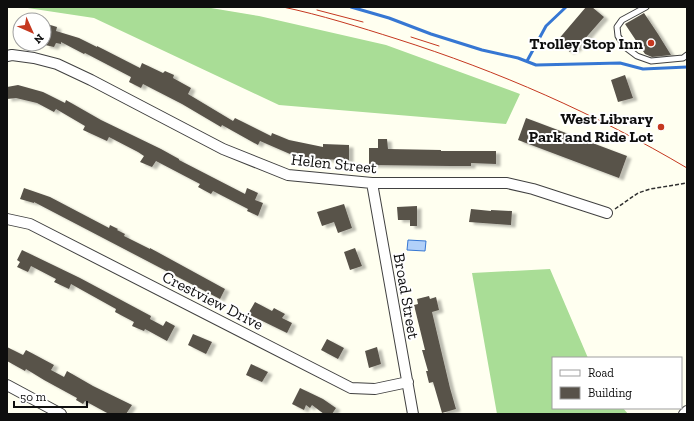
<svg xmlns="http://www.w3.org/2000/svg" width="694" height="421" font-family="'Zilla Slab',serif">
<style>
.forest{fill:#a9dd96}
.water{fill:#b2d1f9;stroke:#3677d3}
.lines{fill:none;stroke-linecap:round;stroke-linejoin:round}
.stream{stroke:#3677d3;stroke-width:3}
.building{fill:#58524a;filter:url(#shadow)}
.service-casing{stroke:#414141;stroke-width:7}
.minor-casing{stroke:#414141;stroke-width:12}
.path{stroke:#303030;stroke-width:1.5;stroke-dasharray:4 2;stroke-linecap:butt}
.service{stroke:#fff;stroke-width:5}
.minor{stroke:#fff;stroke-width:10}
.tram{stroke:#c53820;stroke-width:1}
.poi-dot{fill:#c53820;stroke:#fff;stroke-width:1.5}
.labels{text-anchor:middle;stroke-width:4;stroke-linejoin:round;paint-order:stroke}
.poi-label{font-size:16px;font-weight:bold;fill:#0e0e0e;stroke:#fff;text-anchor:end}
.street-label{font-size:16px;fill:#0e0e0e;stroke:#fff}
</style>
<defs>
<filter id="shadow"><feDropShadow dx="4.5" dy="2.5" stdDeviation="1" flood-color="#0004"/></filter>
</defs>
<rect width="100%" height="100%" fill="#fffff0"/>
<!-- forest -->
<path class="forest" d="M21,7H205L259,16L386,45L520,94L506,124L279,105L94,18Z
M550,269L588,358H553V408H623L628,414H497L472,273Z"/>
<!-- water -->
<path class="water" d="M408,240L426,241L425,251L407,250Z"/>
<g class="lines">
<!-- stream -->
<path class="stream" d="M351,7L389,18L431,34L482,50L518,58L536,65L620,63L643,69L687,67
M527,61L546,26L566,7"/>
</g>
<!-- building -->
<path class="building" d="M586,7H592L604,17L575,50L573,48L570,52L557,41Z
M644,13L658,34L671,55L652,57L645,54L625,24Z
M47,24L57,27L56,31L79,38L97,47V46L140,68L142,63L163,73L165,71L174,75L173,78L191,88L188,94L233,121L235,118L271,136L272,133L289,140L323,147V144L349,145V160L312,159L290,154L260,141L258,145L222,125L221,127L182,104L143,84L141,88L129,82L131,77L85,53L84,54L61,42V44L56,43L54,47L45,45L48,34L44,33Z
M625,75L633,98L618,102L611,80Z
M18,85L43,92L65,103L66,100L101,120L161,149L179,159V160L245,194L247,188L258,193L255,200L263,203L258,216L247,211L248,209L213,191L211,194L198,187L200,184L156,161L152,167L140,162L144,156L138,152L109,137L107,141L83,130L85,126L56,109L54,112L37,103L16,98L7,99V87Z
M526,118L627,156L619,178L518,140Z
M378,139H387L388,149L441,150V151H496V164L471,163V166H450L369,165V148H378Z
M24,188L50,197L109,228L110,225L118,229L117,230L125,234L124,236L150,249V248L225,289L220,299L34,202V203L20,199Z
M344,204L352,228L338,233L334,222L322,226L317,212Z
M417,206V226H410V220H398L397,207Z
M471,209L491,211V210L512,211L511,225L469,222Z
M355,248L362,266L350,270L344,252Z
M22,250L80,278L151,316L150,319L163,326L166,321L175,326L167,341L145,329L144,331L132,326L134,322L115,312L116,309L71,284L69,289L54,282L56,279L31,266L28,272L17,267L20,262L17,260Z
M429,296L430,299L436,297L439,310L432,312L450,388L456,409L442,413L433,382L429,383L426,371H428L422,350H425L414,305L418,304L417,299Z
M255,302L272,311L274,308L285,314L282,318L292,323L287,333L248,314Z
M193,334L212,342L206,354L188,345Z
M327,339L344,348L338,359L321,350Z
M7,347L23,355L26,350L54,365L51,370L64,377L67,371L93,386L132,405L126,414H109L85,401L83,404L76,400L77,398L44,380L26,369L25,371L7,361Z
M377,347L381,364L369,368L365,351Z
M251,364L268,372L262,382L246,375Z
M300,388L323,399L336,408L332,414H324L312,405L310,408L306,405L304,410L292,404Z"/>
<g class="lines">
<defs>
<path id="service" d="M646,7L622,20L617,27L618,36L625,47L637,56L651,61L683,58L687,55"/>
<path id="minor" d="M7,56L12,55L34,58L57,64L91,80L223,149L288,175L372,183H507L533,189L607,213
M372,183L413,414
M7,219L30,224L351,388L375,389L408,382
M7,385L61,414
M684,414L687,411"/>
</defs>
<!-- service casing -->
<use href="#service" class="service-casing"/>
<!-- minor casing -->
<use href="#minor" class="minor-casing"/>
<!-- path -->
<path class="path" d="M615,209L638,193L650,189L687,183"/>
<!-- service -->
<use href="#service" class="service"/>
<!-- minor -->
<use href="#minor" class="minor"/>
<!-- tram -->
<path class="tram" d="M283,7C321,15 359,27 397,39C498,71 596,114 687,168
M317,10L363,22
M411,37L439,46"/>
</g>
<!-- markers -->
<g class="poi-dot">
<circle cx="651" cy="43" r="4"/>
<circle cx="661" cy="127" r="4"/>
</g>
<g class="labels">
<!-- poi labels -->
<g class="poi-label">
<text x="643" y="49">Trolley Stop Inn</text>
<text x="653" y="124">West Library<tspan x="653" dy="18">Park and Ride Lot</tspan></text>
</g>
<!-- street labels -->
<g class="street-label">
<text transform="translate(334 163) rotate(6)" y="6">Helen Street</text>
<text transform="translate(407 296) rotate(80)" y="6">Broad Street</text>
<text transform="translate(213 300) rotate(27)" y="6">Crestview Drive</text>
</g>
</g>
<!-- border -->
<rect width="694" height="421" fill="none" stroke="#0e0e0e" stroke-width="16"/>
<!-- legend -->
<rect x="552" y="357" width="130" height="52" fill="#ffffff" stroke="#9f9f9f"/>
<rect x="560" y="370" width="20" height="6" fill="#ffffff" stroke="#9f9f9f"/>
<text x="588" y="377" font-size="12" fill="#0e0e0e">Road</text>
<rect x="560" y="387" width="20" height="12" fill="#58524a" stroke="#9f9f9f"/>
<text x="588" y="397" font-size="12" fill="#0e0e0e">Building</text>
<!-- north arrow -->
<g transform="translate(32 32) rotate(135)"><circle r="19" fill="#ffffff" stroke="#9f9f9f"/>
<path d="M0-3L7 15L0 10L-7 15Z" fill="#c53820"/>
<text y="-6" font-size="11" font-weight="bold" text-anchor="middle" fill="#0e0e0e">N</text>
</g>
<!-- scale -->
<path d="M14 401v6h73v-6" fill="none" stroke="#0e0e0e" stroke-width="2"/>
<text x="20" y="401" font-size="12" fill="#0e0e0e" stroke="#ffffff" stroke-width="3" paint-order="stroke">50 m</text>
</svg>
